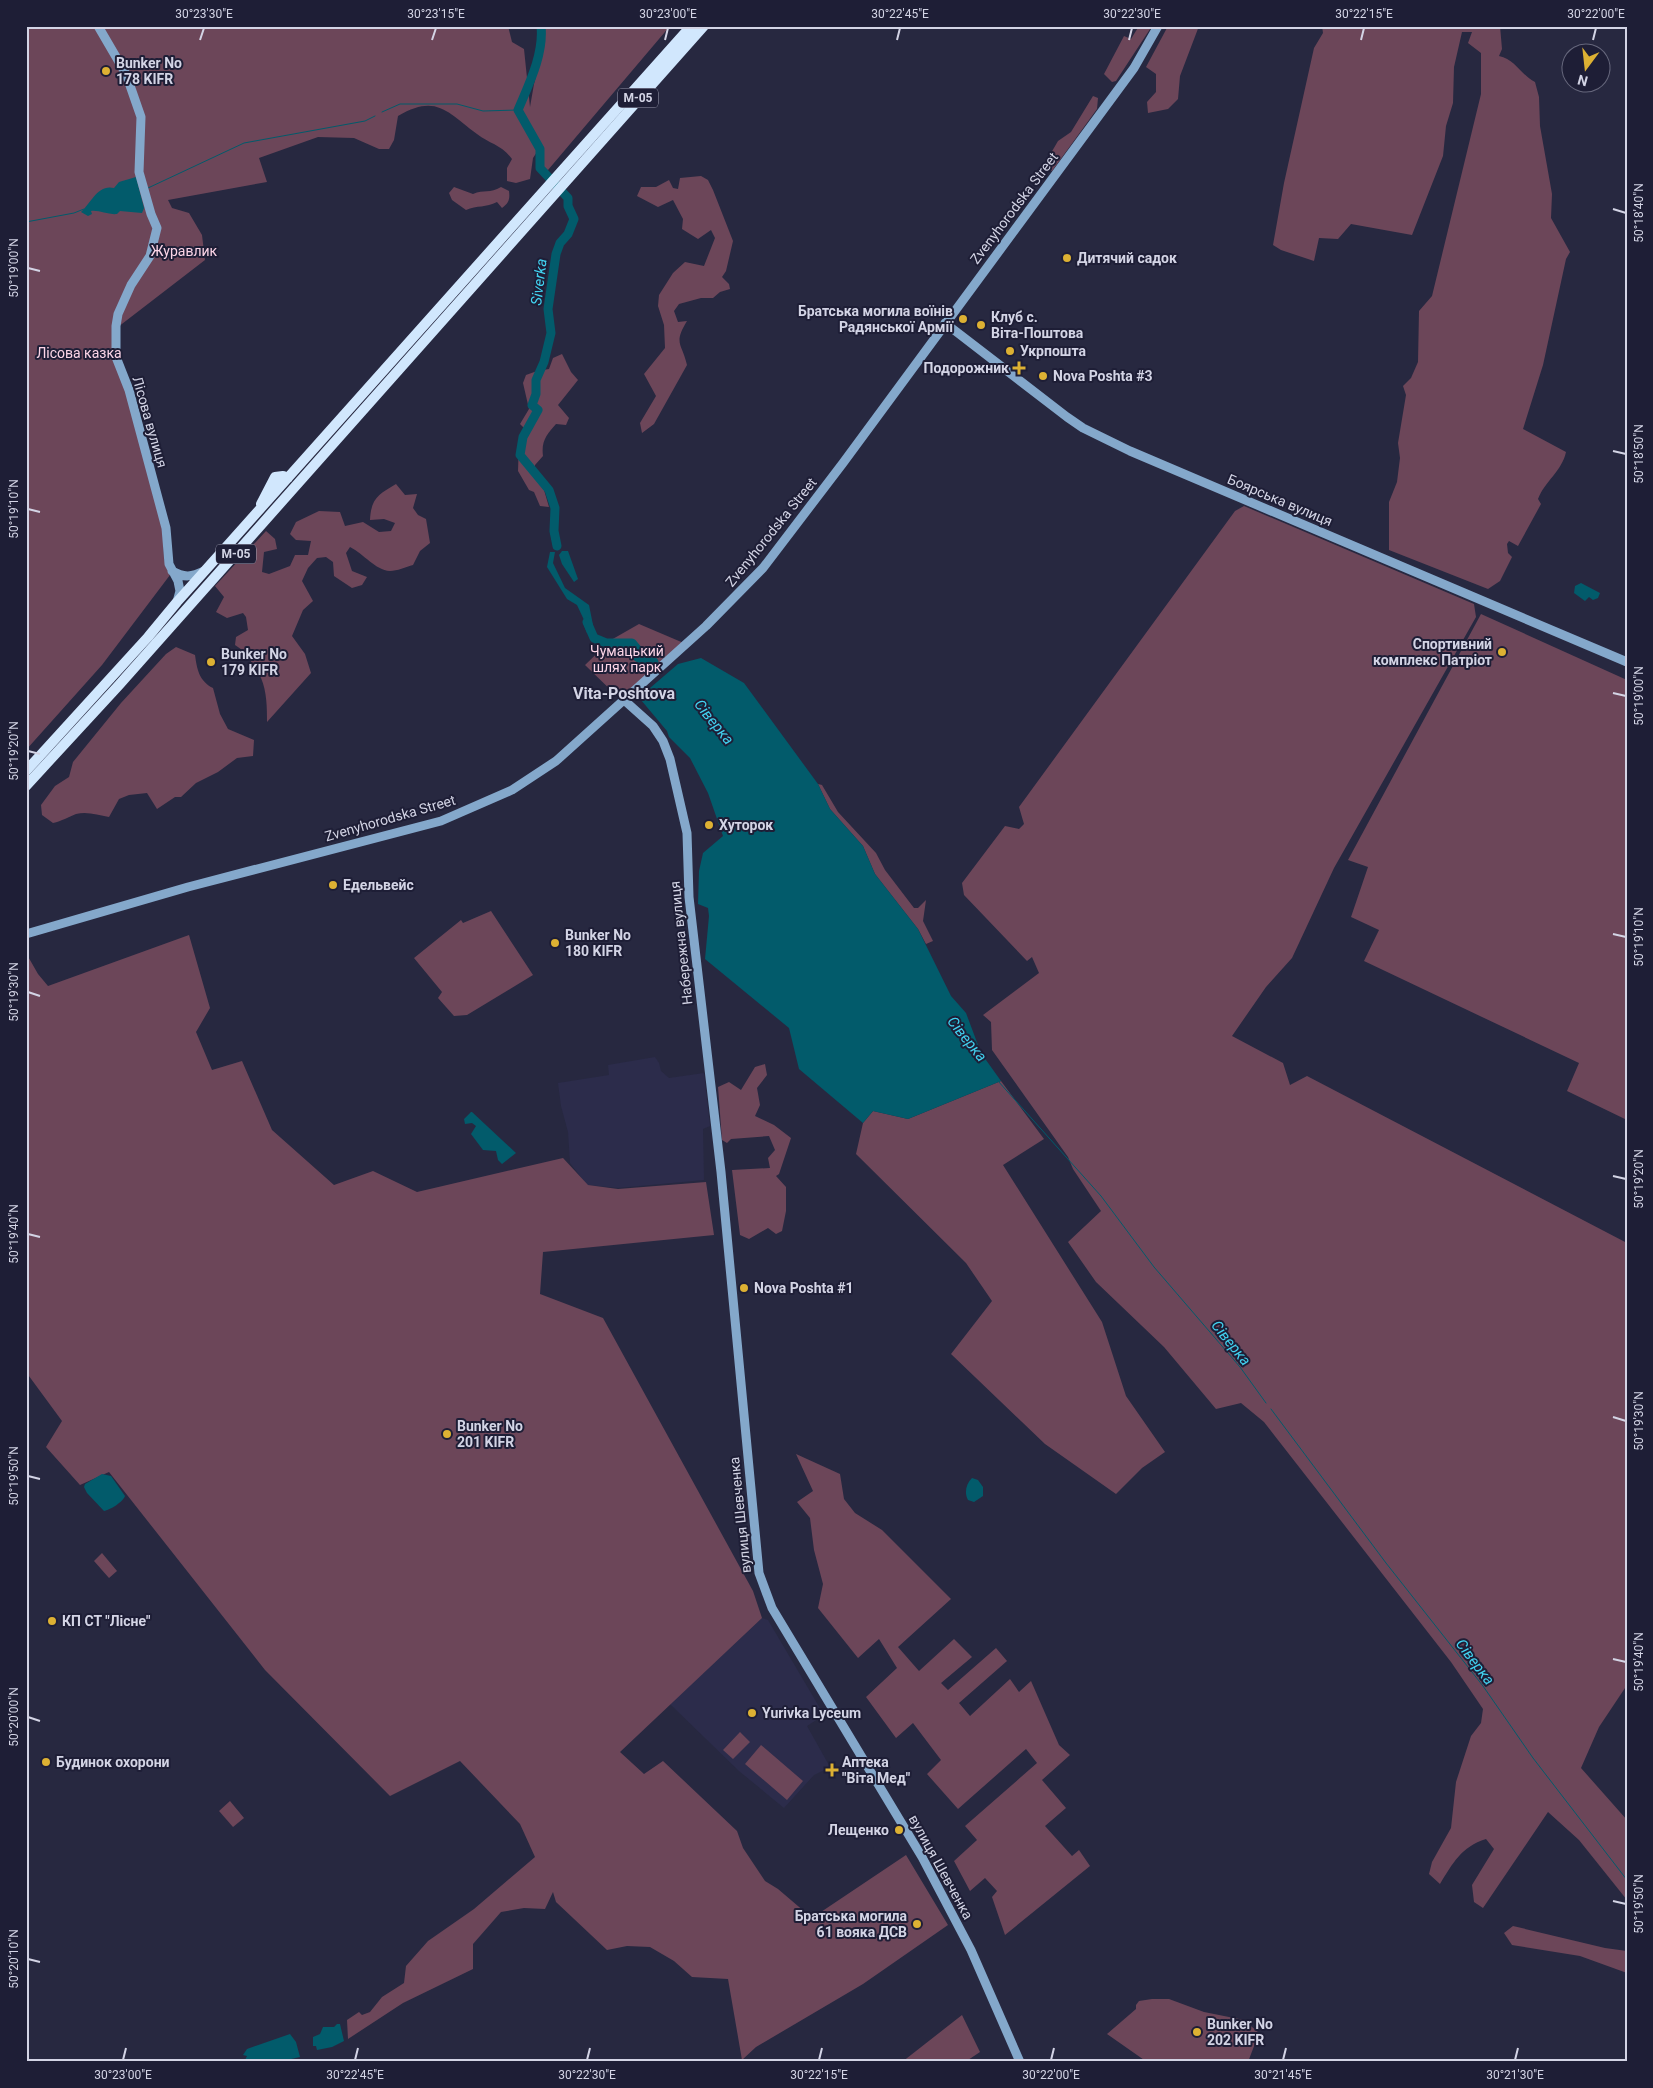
<svg xmlns="http://www.w3.org/2000/svg" width="1653" height="2088" font-family="Roboto,sans-serif">
<style>
.built{fill:#2c2c4b}
.green{fill:#6c4659}
.water{fill:#025b6b}
.lines{fill:none;stroke-linecap:round;stroke-linejoin:round}
.stream{stroke:#025b6b;stroke-width:1}
.river{stroke:#025b6b;stroke-width:9}
.secondary{stroke:#84a8cb;stroke-width:9}
.highway{stroke:#d1e7fd;stroke-width:10}
.ticks{fill:none;stroke:#d3d4e5;stroke-width:2}
.poi-dot{fill:#ddb133;stroke:#1e1e36;stroke-width:2}
.labels{text-anchor:middle;stroke-width:4;stroke-linejoin:round;paint-order:stroke}
.shield{fill:#1e1e36;stroke:#9d9db0;stroke-width:1}
.shield-label{font-size:12px;font-weight:bold;fill:#d3d4e5}
.poi-label{font-size:14px;font-weight:bold;fill:#d3d4e5;stroke:#1e1e36;text-anchor:start}
.street-label{font-size:14px;fill:#d3d4e5;stroke:#1e1e36}
.park-label{font-size:14px;fill:#fcd5e7;stroke:#1e1e36}
.water-label{font-size:15px;font-style:italic;fill:#42d2f0;stroke:#1e1e36}
.quarter-label{font-size:16px;font-weight:bold;fill:#d3d4e5;stroke:#1e1e36}
.neatline{fill:none;stroke:#d3d4e5;stroke-width:2}
.ticks-label{font-size:12px;text-anchor:middle;fill:#d3d4e5}
</style>
<rect width="100%" height="100%" fill="#272840"/>
<!-- built -->
<path class="built" d="M655,1057L659,1063L661,1071L669,1078L704,1073L710,1126L703,1129L704,1180L618,1188L587,1185L570,1163L568,1132L561,1106L558,1083L609,1075L608,1065Z
M762,1618L768,1620L824,1715L807,1726L830,1767L814,1775L784,1808L739,1771L670,1704Z"/>
<!-- green -->
<path class="green" d="M26,26H508L512,42L524,49L530,107L534,84L545,43L544,26H670L548,170L540,168L537,152L533,158L530,179L516,183L507,181V168L512,159C502,145 490,144 477,134C448,113 437,93 398,116L394,140L389,149H379L354,138L318,137L259,158L267,182L168,200L172,208L189,213L202,235L205,260L118,327L114,339L163,528L164,559L170,575L102,665L26,750Z
M1139,26H1152L1116,81L1112,82L1104,74L1124,36L1131,39Z
M1168,26H1199L1180,76L1178,99L1168,109L1148,113L1147,102L1156,92V74L1146,67Z
M1322,26H1500L1502,49L1499,56C1515,59 1521,75 1535,82L1539,97L1540,126L1552,194L1551,218L1570,252L1566,259L1543,365L1523,429L1566,452C1562,471 1545,481 1538,499L1541,504L1518,546L1509,541L1507,544L1508,553L1512,557L1500,581L1488,589L1389,550V502L1397,482L1400,458L1398,443L1406,395L1403,386L1411,378L1418,362L1419,311L1432,296L1481,94V53L1468,43L1472,32H1462L1454,67L1453,103L1446,126L1443,156L1412,235L1351,224L1338,239L1319,238L1314,261L1281,250L1273,245L1284,183L1314,48L1323,33Z
M1093,96L1098,98L1097,109L1052,171L1049,170L1051,153L1058,141L1071,132Z
M701,176L708,180L713,190L733,241L726,271L722,277L729,284L730,289L720,292L713,298H701L679,304L674,311L678,322L687,321C673,344 682,343 687,365L654,424L642,433L640,423L656,396L644,374L665,348L664,325L658,306L659,295L673,273L685,262L704,266L715,238L711,230L698,239L682,229L683,219L673,200L658,207L637,196L641,187H656L669,180L673,188L678,189L680,178Z
M454,187L473,194C484,189 490,194 501,187L509,191C510,199 509,203 502,208L497,202C486,208 477,205 466,210L452,200L449,193Z
M562,354L571,372L578,380L558,405L569,418L566,425L556,424C547,434 541,441 543,456L535,465L534,476L544,490L549,507L540,506L534,492L529,490L518,471L519,441L524,428L520,424L529,409L523,383L526,375L537,371L549,369L553,358Z
M396,484L405,495L417,494L413,508L418,515L426,519L430,543L420,551L413,565C406,567 397,571 390,571C375,570 364,554 350,547L346,553L352,571L367,577L362,585L352,588L334,576L333,562L326,557L317,558L308,568L302,581L313,601L303,610L292,636L305,654L311,673L267,722C267,708 267,692 261,678C257,669 250,663 248,654L235,645L236,637L248,630L246,617L243,613L227,618L216,612L224,597L215,586L266,531L275,539L277,549L264,552L262,572L269,574L290,566L295,555H308L311,541L296,540L290,534L296,522L319,511L340,512L345,526L363,522L379,532L391,531L395,523L384,519L370,520C371,498 379,494 396,484Z
M1244,506L1474,604L1476,617L1334,868L1292,958L1266,987L1232,1036L1283,1063L1290,1085L1307,1076L1627,1243V1685L1599,1727L1581,1768L1627,1820V1900L1579,1840L1548,1812L1483,1908L1474,1902L1472,1885L1494,1849L1486,1839C1461,1847 1453,1863 1440,1884L1429,1874L1432,1862L1451,1828L1456,1782L1471,1736L1481,1723L1483,1709L1451,1662L1264,1422L1241,1403L1216,1409L1164,1347L1096,1282L1068,1242L1101,1211L1073,1169L1068,1157L992,1050L991,1022L983,1015L1039,973L1032,957L1027,961L964,895L962,883L1005,826L1019,829L1024,824L1019,807L1235,511Z
M1481,614L1627,680V1120L1567,1091L1579,1063L1364,961L1379,930L1351,917L1368,867L1348,860Z
M639,624L686,644L619,698L585,665L611,640Z
M176,647L195,655C197,669 199,681 213,688L220,714L228,729L254,740L253,756L237,758L218,772L196,783L181,797H175L157,809L147,793L129,795L119,799L109,817C98,815 87,811 76,814C68,817 62,821 53,823L42,815L41,805L55,786L69,777L73,762L121,703L166,654Z
M818,784L822,785L838,812L876,853L885,870L914,908H918L926,900L923,921L933,941L926,944L918,929L875,874L863,846L830,809Z
M491,911L533,975L467,1015L454,1016L438,998L442,992L414,958L461,920L463,923Z
M189,935L210,1008L196,1032L212,1070L242,1061L272,1130L334,1185L373,1171L417,1192L563,1158L588,1185L618,1189L706,1182L714,1235L543,1252L540,1294L603,1318L753,1591L762,1618L620,1752L644,1774L663,1761L737,1831L743,1848L765,1881L778,1889L812,1918L906,1855L948,1925L863,1984L756,2047L742,2060L728,1979L692,1977L674,1961L650,1947L627,1946L607,1950L556,1902L553,1892L545,1909L524,1908L501,1912L473,1944V1969L403,2003L348,2039L347,2020L359,2012L362,2015L370,2012L382,1997L404,1983L406,1966L428,1941L474,1909L535,1857L520,1824L460,1761L390,1796L265,1670L109,1472L80,1485L46,1447L62,1421L26,1372V953L38,974L48,986Z
M765,1064L767,1075L757,1088L760,1105L755,1116L774,1125L791,1138L779,1174L776,1176L786,1187V1211L782,1231L776,1234L768,1228L749,1239L740,1235L732,1170L770,1168L768,1158L775,1150L769,1136L731,1139L727,1143L722,1140L718,1087L729,1082L741,1090L755,1067Z
M1001,1081L1044,1139L1003,1165L1102,1322L1126,1396L1165,1452L1142,1468L1116,1494L1045,1444L951,1354L992,1301L966,1263L856,1154L863,1123L873,1111L908,1119Z
M796,1454L840,1474L844,1499L855,1513L882,1530L951,1599L898,1647L919,1671L954,1639L972,1657L941,1683L948,1690L996,1648L1007,1661L959,1703L970,1716L1010,1679L1019,1692L1031,1681L1059,1745L1070,1755L1042,1780L1066,1808L1045,1826L1072,1856L1079,1850L1090,1866L1005,1935L992,1897L997,1891L985,1878L970,1891L954,1861L977,1840L965,1826L1037,1763L1026,1749L958,1809L927,1774L941,1760L913,1723L896,1738L866,1697L897,1668L879,1639L858,1658L818,1608L823,1584L814,1550L810,1518L797,1502L813,1491Z
M102,1553L117,1571L109,1578L94,1561Z
M740,1732L750,1742L733,1759L723,1750Z
M761,1745L803,1781L787,1800L745,1764Z
M230,1801L244,1818L233,1827L219,1811Z
M1513,1926L1605,1948L1627,1951V1973L1580,1956L1512,1945L1504,1933Z
M1152,1999H1169L1204,2012L1244,2020L1259,2033L1248,2062H1147L1107,2034L1136,2009V2005L1139,2001Z
M962,2015L980,2052L965,2062H902Z"/>
<!-- water -->
<path class="water" d="M136,177L144,208L142,213L120,211L117,214C108,215 100,210 91,211L92,214L88,216L81,212C91,203 98,184 114,188L119,182Z
M562,551H568L578,579L574,582L562,564L559,555Z
M550,552H555L553,563L565,588L589,605L593,625L590,632L587,633L583,623L584,620L577,605L567,599L547,567Z
M1581,583L1600,593L1598,598L1593,600L1589,597L1585,601L1574,593L1575,586Z
M632,643L646,648L649,657L645,664C635,663 632,660 629,650Z
M701,658L744,683L818,784L830,809L863,846L875,874L918,929L951,996L966,1013L981,1053L1001,1081L908,1119L873,1111L863,1123L799,1069L789,1028L705,959L709,916L708,908L698,904L699,871L703,853L723,836L708,793L690,758L669,737L667,731L641,700L643,694L678,664Z
M471,1112H472L516,1153L502,1164L498,1160L496,1151L483,1150L471,1134L476,1126L472,1123L465,1124L464,1119Z
M102,1474L111,1476L125,1496C123,1502 110,1510 104,1511L87,1493L84,1487L85,1484Z
M972,1478L978,1480L983,1487V1496L974,1502L968,1500C964,1493 966,1484 972,1478Z
M337,2024H340L344,2041L332,2047L317,2050L316,2046H313V2037L320,2034L323,2027H334Z
M290,2034L296,2042L300,2057L287,2060L244,2062L247,2056L243,2055L247,2049Z"/>
<g class="lines">
<!-- stream -->
<path class="stream" d="M382,112L400,104H457L483,111L518,110
M148,188L244,143L365,121L375,116
M26,222L74,213L84,209
M998,1081L1101,1196L1154,1267L1240,1367L1266,1403
M1271,1409L1386,1563L1483,1686L1533,1758L1627,1880"/>
<!-- river -->
<path class="river" d="M541,26C544,54 529,84 518,110L540,149V168L568,198V206L574,219L568,234L560,243L556,254L548,309L551,333L544,362L536,380V394L532,405L538,410L523,437L520,455L549,490L555,508L554,531L557,546
M587,622L594,638L606,643H632L647,661L654,662"/>
<!-- secondary -->
<path class="secondary" d="M98,26L126,74L141,117L139,172L151,214L157,228L150,256L131,285L118,314L116,326V357L129,390L166,528L169,564L178,581L180,591L177,602
M945,323L1067,417L1083,428L1130,451L1627,662
M172,571C184,578 192,577 204,571
M624,700L653,726L663,741L670,759L687,833L689,897L721,1172L759,1573L772,1608L922,1857L971,1950L1020,2062
M26,934L188,887L441,821L512,790L556,761L706,626L763,568L843,463L1134,68L1158,26"/>
<!-- highway -->
<path class="highway" d="M261,504L275,477L283,476L288,478
M26,771L148,637L177,602L691,26
M26,786L119,685L704,26"/>
</g>
<!-- ticks -->
<path class="ticks" d="M200,40L204,28M432,40L436,28M665,40L668,28M897,40L900,28M1129,40L1132,28M1361,40L1364,28M1593,40L1596,28M1613,209L1626,213M28,268L40,271M1613,451L1626,454M28,509L40,512M1613,693L1626,696M28,751L40,754M1613,934L1626,937M28,992L40,996M1613,1176L1626,1179M28,1234L40,1237M1613,1417L1626,1421M28,1476L40,1479M1613,1659L1626,1662M28,1717L40,1721M1613,1901L1626,1904M28,1959L40,1962M123,2060L126,2048M355,2060L358,2048M587,2060L590,2048M819,2060L822,2048M1051,2060L1054,2048M1283,2060L1286,2048M1515,2060L1518,2048"/>
<!-- markers -->
<g class="poi-dot">
<circle cx="106" cy="71" r="5"/>
<circle cx="1067" cy="258" r="5"/>
<circle cx="963" cy="319" r="5"/>
<circle cx="981" cy="325" r="5"/>
<circle cx="1010" cy="351" r="5"/>
<path d="M1016.5 360.5h5v5h5v5h-5v5h-5v-5h-5v-5h5z"/>
<circle cx="1043" cy="376" r="5"/>
<circle cx="1502" cy="652" r="5"/>
<circle cx="211" cy="662" r="5"/>
<circle cx="709" cy="825" r="5"/>
<circle cx="333" cy="885" r="5"/>
<circle cx="555" cy="943" r="5"/>
<circle cx="744" cy="1288" r="5"/>
<circle cx="447" cy="1434" r="5"/>
<circle cx="52" cy="1621" r="5"/>
<circle cx="752" cy="1713" r="5"/>
<circle cx="46" cy="1762" r="5"/>
<path d="M829.5 1762.5h5v5h5v5h-5v5h-5v-5h-5v-5h5z"/>
<circle cx="899" cy="1830" r="5"/>
<circle cx="917" cy="1924" r="5"/>
<circle cx="1197" cy="2032" r="5"/>
</g>
<g class="labels">
<!-- shield labels -->
<g class="shield">
<rect x="618" y="88.5" width="40" height="19" rx="4"/>
<rect x="216" y="544.5" width="40" height="19" rx="4"/>
</g>
<g class="shield-label">
<text x="638" y="102">М-05</text>
<text x="236" y="558">М-05</text>
</g>
<!-- poi labels -->
<g class="poi-label">
<text x="116" y="68">Bunker No<tspan x="116" dy="16">178 KIFR</tspan></text>
<text x="1077" y="263">Дитячий садок</text>
<text x="953" y="316" text-anchor="end">Братська могила воїнів<tspan x="953" dy="16">Радянської Армії</tspan></text>
<text x="991" y="322">Клуб с.<tspan x="991" dy="16">Віта-Поштова</tspan></text>
<text x="1020" y="356">Укрпошта</text>
<text x="1009" y="373" text-anchor="end">Подорожник</text>
<text x="1053" y="381">Nova Poshta #3</text>
<text x="1492" y="649" text-anchor="end">Спортивний<tspan x="1492" dy="16">комплекс Патріот</tspan></text>
<text x="221" y="659">Bunker No<tspan x="221" dy="16">179 KIFR</tspan></text>
<text x="719" y="830">Хуторок</text>
<text x="343" y="890">Едельвейс</text>
<text x="565" y="940">Bunker No<tspan x="565" dy="16">180 KIFR</tspan></text>
<text x="754" y="1293">Nova Poshta #1</text>
<text x="457" y="1431">Bunker No<tspan x="457" dy="16">201 KIFR</tspan></text>
<text x="62" y="1626">КП СТ "Лісне"</text>
<text x="762" y="1718">Yurivka Lyceum</text>
<text x="56" y="1767">Будинок охорони</text>
<text x="842" y="1767">Аптека<tspan x="842" dy="16">"Віта Мед"</tspan></text>
<text x="889" y="1835" text-anchor="end">Лещенко</text>
<text x="907" y="1921" text-anchor="end">Братська могила<tspan x="907" dy="16">61 вояка ДСВ</tspan></text>
<text x="1207" y="2029">Bunker No<tspan x="1207" dy="16">202 KIFR</tspan></text>
</g>
<!-- street labels -->
<g class="street-label">
<text transform="translate(1014 208) rotate(-53)" y="5">Zvenyhorodska Street</text>
<text transform="translate(150 422) rotate(74)" y="5">Лісова вулиця</text>
<text transform="translate(1280 500) rotate(23)" y="5">Боярська вулиця</text>
<text transform="translate(771 532) rotate(-51)" y="5">Zvenyhorodska Street</text>
<text transform="translate(390 818) rotate(-16)" y="5">Zvenyhorodska Street</text>
<text transform="translate(681 943) rotate(-96)" y="5">Набережна вулиця</text>
<text transform="translate(740 1515) rotate(-96)" y="5">вулиця Шевченка</text>
<text transform="translate(941 1867) rotate(61)" y="5">вулиця Шевченка</text>
</g>
<!-- park labels -->
<g class="park-label">
<text x="184" y="256">Журавлик</text>
<text x="79" y="358">Лісова казка</text>
<text x="627" y="656">Чумацький<tspan x="627" dy="16">шлях парк</tspan></text>
</g>
<!-- water labels -->
<g class="water-label">
<text transform="translate(539 282) rotate(-83)" y="5">Siverka</text>
<text transform="translate(714 722) rotate(51)" y="5">Сіверка</text>
<text transform="translate(967 1039) rotate(51)" y="5">Сіверка</text>
<text transform="translate(1231 1343) rotate(51)" y="5">Сіверка</text>
<text transform="translate(1475 1662) rotate(53)" y="5">Сіверка</text>
</g>
<!-- quarter labels -->
<g class="quarter-label">
<text x="624" y="699">Vita-Poshtova</text>
</g>
</g>
<!-- border -->
<rect width="1653" height="2088" fill="none" stroke="#1e1e36" stroke-width="55"/>
<!-- north arrow -->
<g transform="translate(1586 68) rotate(195)"><circle r="24" fill="#1e1e36" stroke="#66677c"/>
<path d="M0-4L9 19L0 12L-9 19Z" fill="#ddb133"/>
<text y="-8" font-size="14" font-weight="bold" text-anchor="middle" fill="#d3d4e5">N</text>
</g>
<rect x="28" y="28" width="1598" height="2032" class="neatline"/>
<g class="ticks-label">
<text x="204" y="18">30°23'30"E</text>
<text x="436" y="18">30°23'15"E</text>
<text x="668" y="18">30°23'00"E</text>
<text x="900" y="18">30°22'45"E</text>
<text x="1132" y="18">30°22'30"E</text>
<text x="1364" y="18">30°22'15"E</text>
<text x="1596" y="18">30°22'00"E</text>
<text transform="translate(1639 213) rotate(-90)" y="4">50°18'40"N</text>
<text transform="translate(14 268) rotate(-90)" y="4">50°19'00"N</text>
<text transform="translate(1639 454) rotate(-90)" y="4">50°18'50"N</text>
<text transform="translate(14 509) rotate(-90)" y="4">50°19'10"N</text>
<text transform="translate(1639 696) rotate(-90)" y="4">50°19'00"N</text>
<text transform="translate(14 751) rotate(-90)" y="4">50°19'20"N</text>
<text transform="translate(1639 937) rotate(-90)" y="4">50°19'10"N</text>
<text transform="translate(14 992) rotate(-90)" y="4">50°19'30"N</text>
<text transform="translate(1639 1179) rotate(-90)" y="4">50°19'20"N</text>
<text transform="translate(14 1234) rotate(-90)" y="4">50°19'40"N</text>
<text transform="translate(1639 1421) rotate(-90)" y="4">50°19'30"N</text>
<text transform="translate(14 1476) rotate(-90)" y="4">50°19'50"N</text>
<text transform="translate(1639 1662) rotate(-90)" y="4">50°19'40"N</text>
<text transform="translate(14 1717) rotate(-90)" y="4">50°20'00"N</text>
<text transform="translate(1639 1904) rotate(-90)" y="4">50°19'50"N</text>
<text transform="translate(14 1959) rotate(-90)" y="4">50°20'10"N</text>
<text x="123" y="2079">30°23'00"E</text>
<text x="355" y="2079">30°22'45"E</text>
<text x="587" y="2079">30°22'30"E</text>
<text x="819" y="2079">30°22'15"E</text>
<text x="1051" y="2079">30°22'00"E</text>
<text x="1283" y="2079">30°21'45"E</text>
<text x="1515" y="2079">30°21'30"E</text>
</g>
</svg>
